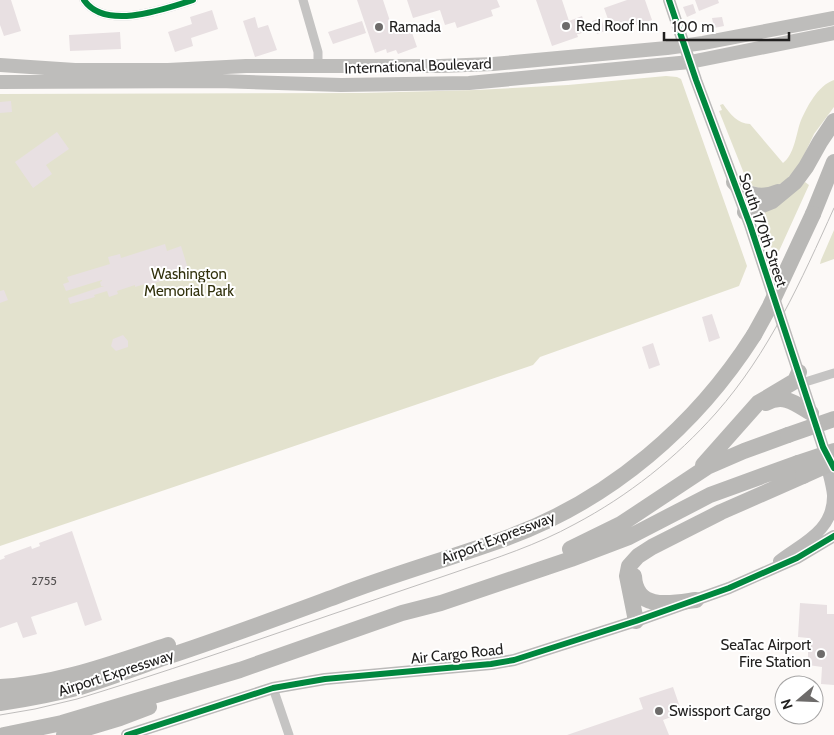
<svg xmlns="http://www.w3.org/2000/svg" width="834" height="735" font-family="Cabin,sans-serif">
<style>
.green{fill:#e3e2ce}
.building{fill:#e8e0e2}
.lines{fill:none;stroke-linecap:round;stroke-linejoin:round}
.street{stroke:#c5c4c3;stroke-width:9}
.secondary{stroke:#bbbab9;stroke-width:12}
.primary{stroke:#bebdbb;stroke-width:14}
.highway{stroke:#b9b8b6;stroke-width:16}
.tram{stroke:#bfbdbc;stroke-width:1}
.highway-bridge{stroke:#b9b8b6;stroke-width:16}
.cycleway-casing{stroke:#fff;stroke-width:9}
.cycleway{stroke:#00873e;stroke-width:6}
.poi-dot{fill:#6d6b6a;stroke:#fff;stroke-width:2}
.labels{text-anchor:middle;stroke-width:4;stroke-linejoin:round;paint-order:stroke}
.number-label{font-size:12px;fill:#555252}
.poi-label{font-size:15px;fill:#201f1e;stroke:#fff;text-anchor:start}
.street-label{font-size:15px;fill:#201f1e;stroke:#fff}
.park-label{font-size:15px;fill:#31310c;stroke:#fff}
</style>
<rect width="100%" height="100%" fill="#fcf9f7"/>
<!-- green -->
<path class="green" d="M666,76L677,77L681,79L747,266L739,286L540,357L533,365L0,546V94L363,93L476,90L568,85Z
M834,80V107L814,134L799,166L784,182L767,190L752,186L747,181L719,111L722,110L720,105L723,104C730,114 738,124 750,124L783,163C794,155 796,135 800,123C806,108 818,85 834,80Z
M805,182L809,185L779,251L774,254L761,221V212L797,190Z
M834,230V259L820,264L821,260Z"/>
<!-- building -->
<path class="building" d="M0,0H11L21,31L4,36L0,25Z
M357,0H383L393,30L409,24L417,47L398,54L396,50L387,53L386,49L375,53Z
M407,0H497L500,7L491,10L493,16L457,28L455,22L445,25L440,10L413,18Z
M536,0H562L569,21L582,16L588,33L584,32L579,34H577L578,37L552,46Z
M627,0H645L652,20L613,33L604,8Z
M695,0H718L719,3L699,11Z
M693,4L696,13L687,17L683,7Z
M212,10L218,29L191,38L193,46L175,52L168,32L192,24L190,17Z
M255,17L258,28L268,25L277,50L255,57L243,21Z
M722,17L724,26L714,28L712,18Z
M601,18L605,31L597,34L592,21Z
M362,21L366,33L333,44L328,32Z
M120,32L121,49L70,51L69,35Z
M11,101L12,112L0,113V102Z
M57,132L69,149L46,165L52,174L33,188L15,162Z
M165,244L167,251L181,246L189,272L145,286V284L135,287V285L117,291L118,294L109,297L107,291L94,295L95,297L70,304L68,298L104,286H101L100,282L102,281V280L66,291L63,284L69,282L67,277L110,264L108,257L120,254L121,258Z
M4,290L8,300L0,303V291Z
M712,314L720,338L709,342L702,317Z
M123,335L128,341V347L116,351L111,346L113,339Z
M653,343L660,365L649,369L642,347Z
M72,531L102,620L85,626L77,602L31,617L37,634L23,638L17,622L0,628V560L5,558L4,556L31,546L32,549L40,546L39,543Z
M800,603L827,605V614H834V685L821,684L822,667L808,665V638L798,637Z
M673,687L682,713L663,720L669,735H567L643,709L639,698Z"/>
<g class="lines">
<!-- street -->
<path class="street" d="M84,0C105,31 165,9 193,0
M303,0L318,52V66
M802,383L834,373
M273,688L289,735"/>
<!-- secondary -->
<path class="secondary" d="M669,0L696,80L750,225L823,447L830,461
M779,561C802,543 834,531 833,495C832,483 827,470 825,457
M127,735L273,688L325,679L491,664L514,660L636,621L729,588L797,558L834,536"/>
<!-- primary -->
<path class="primary" d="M0,65L75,70H168L246,66H440L493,64L667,48L703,43L834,18
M0,82L219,81L341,85L469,83L690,62L834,33"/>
<!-- highway -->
<path class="highway" d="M734,182C745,196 762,199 778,192
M745,212L772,201L795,182L806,167L820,142L834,121
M813,214L834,162
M766,403C784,393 796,404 811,413
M703,465L758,403L795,381L799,372
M570,549L621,524L707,467L744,451L788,435
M634,576C636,612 673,603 696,600
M636,621L627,576L629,566L638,556L652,547L721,512L803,476
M0,687C58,684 113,663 168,645
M0,703C27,699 54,694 80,687C109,678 138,667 166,657C224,638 280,617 337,596C393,574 452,558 509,537C611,499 696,426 754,335
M4,735L62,723L240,670L402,613L441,603L571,559L629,537L710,495L798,463
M64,735L120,718L149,707"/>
<!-- tram -->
<path class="tram" d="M0,715L35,709L77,699C162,673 246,644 330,615C372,601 414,586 456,572C496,558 537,545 575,524C628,496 676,458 716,413C769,353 801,281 834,208"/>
<!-- highway-bridge -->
<path class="highway-bridge" d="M754,335L770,306L813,214
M788,435L834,419
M798,463L834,451
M803,476L834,462"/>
<defs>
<path id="cycleway" d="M84,0C105,31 165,9 193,0
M669,0L696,80L750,225L823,447L834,468
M127,735L273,688L325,679L491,664L514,660L636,621L729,588L797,558L834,536"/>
</defs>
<!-- cycleway casing -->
<use href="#cycleway" class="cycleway-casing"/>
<!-- cycleway -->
<use href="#cycleway" class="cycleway"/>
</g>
<!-- markers -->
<g class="poi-dot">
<circle cx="566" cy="26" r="5"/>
<circle cx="379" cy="27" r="5"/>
<circle cx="821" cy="654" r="5"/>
<circle cx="659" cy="711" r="5"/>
</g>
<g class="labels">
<!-- number labels -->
<g class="number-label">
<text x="44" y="585">2755</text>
</g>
<!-- poi labels -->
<g class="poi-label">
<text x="576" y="31">Red Roof Inn</text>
<text x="389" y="32">Ramada</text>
<text x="811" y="650" text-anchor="end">SeaTac Airport<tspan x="811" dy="17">Fire Station</tspan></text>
<text x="669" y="716">Swissport Cargo</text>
</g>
<!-- street labels -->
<g class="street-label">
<text transform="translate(418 66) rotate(-2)" y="5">International Boulevard</text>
<text transform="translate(763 230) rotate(71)" y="5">South 170th Street</text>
<text transform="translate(498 538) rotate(-21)" y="5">Airport Expressway</text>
<text transform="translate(457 654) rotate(-6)" y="5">Air Cargo Road</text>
<text transform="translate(116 673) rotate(-18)" y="5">Airport Expressway</text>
</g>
<!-- park labels -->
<g class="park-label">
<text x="189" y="279">Washington<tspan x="189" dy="17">Memorial Park</tspan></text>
</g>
</g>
<!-- north arrow -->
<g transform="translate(799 700) rotate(251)"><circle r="24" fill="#ffffff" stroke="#a6a5a5"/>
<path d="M0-4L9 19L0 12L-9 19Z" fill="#6d6b6a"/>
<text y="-8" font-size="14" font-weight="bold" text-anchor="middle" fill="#201f1e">N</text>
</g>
<!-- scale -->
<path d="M664 32v8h125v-8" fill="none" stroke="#201f1e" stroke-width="2.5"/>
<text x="672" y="32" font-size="15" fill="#201f1e" stroke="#ffffff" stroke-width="4" paint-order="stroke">100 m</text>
</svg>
